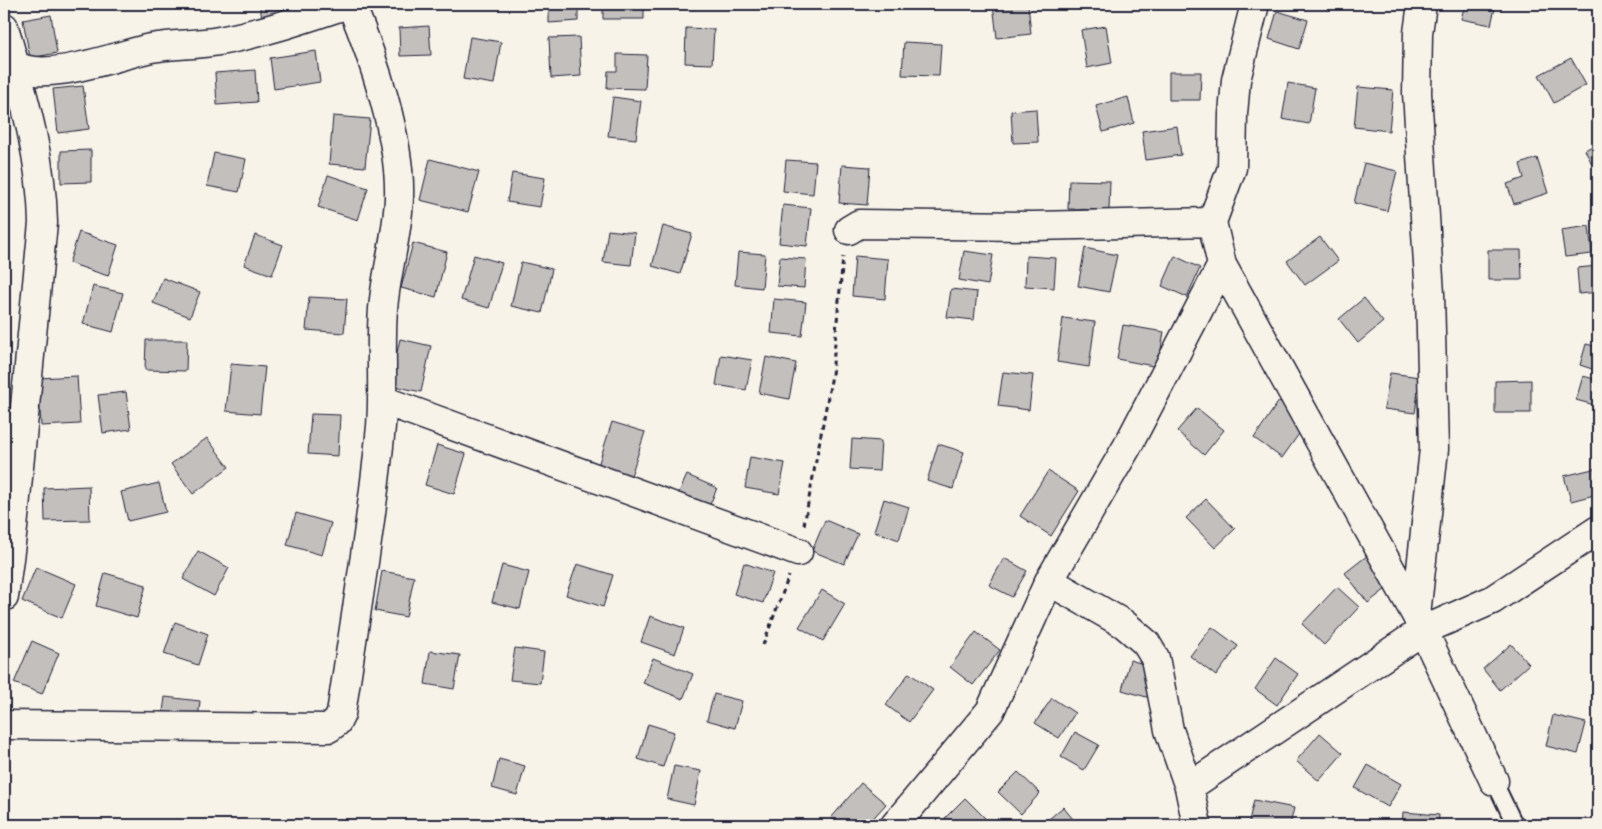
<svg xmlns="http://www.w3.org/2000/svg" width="1602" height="829" font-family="'Playpen Sans',sans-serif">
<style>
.building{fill:#c2bfbd;stroke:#22223b}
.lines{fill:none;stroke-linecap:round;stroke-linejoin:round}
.lane-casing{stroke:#22223b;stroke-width:19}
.street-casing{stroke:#22223b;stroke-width:31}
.path{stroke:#22223b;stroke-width:3;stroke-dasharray:5 4;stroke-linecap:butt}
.lane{stroke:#f7f3e8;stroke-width:15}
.street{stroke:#f7f3e8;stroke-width:28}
</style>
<rect width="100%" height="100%" fill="#f7f3e8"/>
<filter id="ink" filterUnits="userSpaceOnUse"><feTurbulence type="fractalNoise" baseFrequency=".02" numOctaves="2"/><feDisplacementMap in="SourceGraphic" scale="10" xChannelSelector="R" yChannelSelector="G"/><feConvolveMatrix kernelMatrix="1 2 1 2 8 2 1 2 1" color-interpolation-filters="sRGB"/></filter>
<g filter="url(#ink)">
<!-- building -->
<path class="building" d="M259,4H293L294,9L262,17Z
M549,4H578V21L549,23Z
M603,4H644V19H603Z
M993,4H1028L1031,34L997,38Z
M1465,4H1496L1491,25L1461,19Z
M1277,11L1308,20L1299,49L1269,39Z
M51,15L57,53L30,58L23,20Z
M429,26L431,55L400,56L399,28Z
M1106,26L1112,63L1087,68L1081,30Z
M686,28L714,29L712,64L685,63Z
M470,37L501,42L494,84L463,79Z
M579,37L581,76L551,78L549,38Z
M904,42L941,44L939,76L902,75Z
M316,51L320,82L274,89L270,58Z
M617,54L647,55L645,89L607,88L608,71H617Z
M1571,58L1586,85L1554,103L1539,75Z
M255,70L257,102L217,105L215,73Z
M1169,72H1201L1200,100H1169Z
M1288,83L1315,88L1309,124L1282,119Z
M83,86L89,129L58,133L53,89Z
M1358,87L1393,90L1389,131L1354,127Z
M613,97L641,101L636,139L608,136Z
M1128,97L1134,123L1103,132L1096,106Z
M1036,109L1038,142L1013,143L1011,111Z
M333,116L370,119L365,167L329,164Z
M1177,126L1181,155L1146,160L1142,131Z
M1598,143V176L1585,150Z
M91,150V182L61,183V151Z
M214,153L246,159L239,192L207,186Z
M1537,158L1548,193L1514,204L1507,184L1524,178L1520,164Z
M430,159L479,172L468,212L420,200Z
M786,160L816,162L813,194L783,191Z
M1364,163L1397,171L1387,211L1354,203Z
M842,165L870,167L867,205L839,203Z
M512,173L545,178L540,207L507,202Z
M328,175L368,188L358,220L318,207Z
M1069,180L1110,181L1109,210L1068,209Z
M783,205L811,208L807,246L779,243Z
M663,226L692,234L680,274L652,266Z
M1589,226L1592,254L1565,257L1561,230Z
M608,230L635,233L631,265L603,262Z
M79,232L118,245L108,276L69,263Z
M255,235L283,245L272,275L244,265Z
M1320,237L1338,261L1305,285L1287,261Z
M413,243L447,252L436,297L401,288Z
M1085,248L1117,255L1109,292L1078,286Z
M1488,250H1521L1522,280H1488Z
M964,251L993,255L988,285L959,280Z
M738,252L765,254L762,288L735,285Z
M474,255L502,263L489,308L461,300Z
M855,256L888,259L885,299L852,296Z
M1026,256L1056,258L1054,288L1025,286Z
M1175,256L1200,268L1187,297L1162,286Z
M780,257L806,259L804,288L777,286Z
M521,262L552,269L542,313L511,306Z
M1598,266V292L1579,294L1577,268Z
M163,278L200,292L190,317L153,303Z
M93,286L123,293L113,332L83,324Z
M951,289L977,292L974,320L947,317Z
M309,297L347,299L344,333L306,330Z
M1364,298L1383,322L1358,343L1339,319Z
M774,299L806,302L802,336L771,333Z
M1063,318L1095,322L1089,367L1057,362Z
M1123,325L1164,332L1158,367L1117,359Z
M400,339L431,346L421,392L390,385Z
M146,340H187L186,371L145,370Z
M1586,344L1598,347V371L1580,365Z
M721,355L752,360L746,390L716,385Z
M766,357L796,363L789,399L759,393Z
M231,364L265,367L260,414L226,411Z
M1003,372L1033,375L1029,410L998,406Z
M1390,373L1420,377L1415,413L1384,409Z
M77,376L80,424L41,426L38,378Z
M1583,376L1598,380V406L1576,400Z
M1531,380V413H1495V381Z
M126,392L131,429L103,433L98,395Z
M1279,401L1308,421L1282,458L1254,438Z
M1197,408L1224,430L1204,455L1177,431Z
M311,414L340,415L338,456L308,454Z
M612,422L645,432L629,482L596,472Z
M207,438L229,467L193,494L171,464Z
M852,439L881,441L879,471L850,469Z
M938,444L964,452L953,489L927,481Z
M437,445L466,454L454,494L425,485Z
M750,457L785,463L779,494L745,488Z
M1597,468L1598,494L1571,501L1564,476Z
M1048,471L1079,491L1051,536L1020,516Z
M687,475L717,488L706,514L675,501Z
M159,483L166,512L128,521L121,492Z
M89,486L90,520L45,521L44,488Z
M884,499L909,507L899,540L874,531Z
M1206,499L1235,529L1215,548L1186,518Z
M296,513L331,523L322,555L287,545Z
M825,520L858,534L844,564L812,551Z
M198,551L229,568L214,596L183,579Z
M1368,555L1391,585L1368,603L1345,573Z
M1004,558L1027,571L1012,597L989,585Z
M744,563L773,573L763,603L734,594Z
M577,564L613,575L603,607L566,595Z
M502,565L529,572L520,609L492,602Z
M36,567L76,584L62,618L22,601Z
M382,571L414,577L406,617L375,611Z
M105,573L146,585L137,618L96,606Z
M1337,587L1359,607L1324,645L1302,624Z
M822,590L845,604L823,641L799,627Z
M650,616L684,628L675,654L641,642Z
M175,622L208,634L198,665L164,654Z
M1212,627L1238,646L1216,676L1190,656Z
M976,632L1000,650L973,685L950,667Z
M32,641L59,653L42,694L14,683Z
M1511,644L1529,664L1500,690L1483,669Z
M515,648L544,652L540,683L510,680Z
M430,651L460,655L454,689L425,684Z
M653,658L693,674L683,699L643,683Z
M1276,658L1298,674L1277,705L1255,689Z
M1130,660L1160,669L1150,698L1122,690Z
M909,673L933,690L909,722L886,705Z
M714,694L742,701L735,728L707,720Z
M165,697L200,701L197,730L161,726Z
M1052,698L1075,713L1059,738L1035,723Z
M1553,715L1586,723L1578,754L1546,746Z
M648,724L674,732L663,767L638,759Z
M1075,732L1099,745L1084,770L1061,757Z
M1320,733L1343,753L1319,781L1296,761Z
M499,759L525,766L517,795L492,788Z
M1368,765L1401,784L1388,807L1355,788Z
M674,766L701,771L694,805L667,799Z
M1018,772L1040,793L1021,814L998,792Z
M861,783L886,804L867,825H839L831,818Z
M965,798L988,821L984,825H952L945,818Z
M1254,800L1294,808L1290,825H1248Z
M1063,807L1078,825H1042Z
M1403,812L1439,815L1438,825H1402Z"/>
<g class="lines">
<defs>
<path id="lane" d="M1494,781L1515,825"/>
<path id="street" d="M1255,4L1236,80L1233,114L1232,168L1212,222L1222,265L1416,615L1494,781
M4,27C22,91 42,156 43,223L13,528L4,597
M4,68L14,64C42,85 118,55 151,48C173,44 197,45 219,41C263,33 306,18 348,4
M849,230L859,224L1033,226L1212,222
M382,400L798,552
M1049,581L1124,624L1146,643L1155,658L1169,730L1189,787L1197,825
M1416,615L1434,449L1430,294L1417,93L1418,33L1422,4
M4,725L329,728L337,722L341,714C355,618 372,522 381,426C384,387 380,348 383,309C386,271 398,235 399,197C401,139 373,57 351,4
M1189,787L1422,631L1492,600L1598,530
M895,825L990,711L1049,581L1127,447L1222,265"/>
</defs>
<!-- lane casing -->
<use href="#lane" class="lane-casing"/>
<!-- street casing -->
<use href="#street" class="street-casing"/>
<!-- path -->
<path class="path" d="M804,525L832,375L843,257
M763,645L789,576"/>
<!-- lane -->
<use href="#lane" class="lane"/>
<!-- street -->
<use href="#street" class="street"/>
</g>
</g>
<!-- margin -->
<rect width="1602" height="829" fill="none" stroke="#f7f3e8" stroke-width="20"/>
<rect x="10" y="10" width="1582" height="809" fill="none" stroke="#22223b" stroke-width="2" filter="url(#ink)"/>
</svg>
